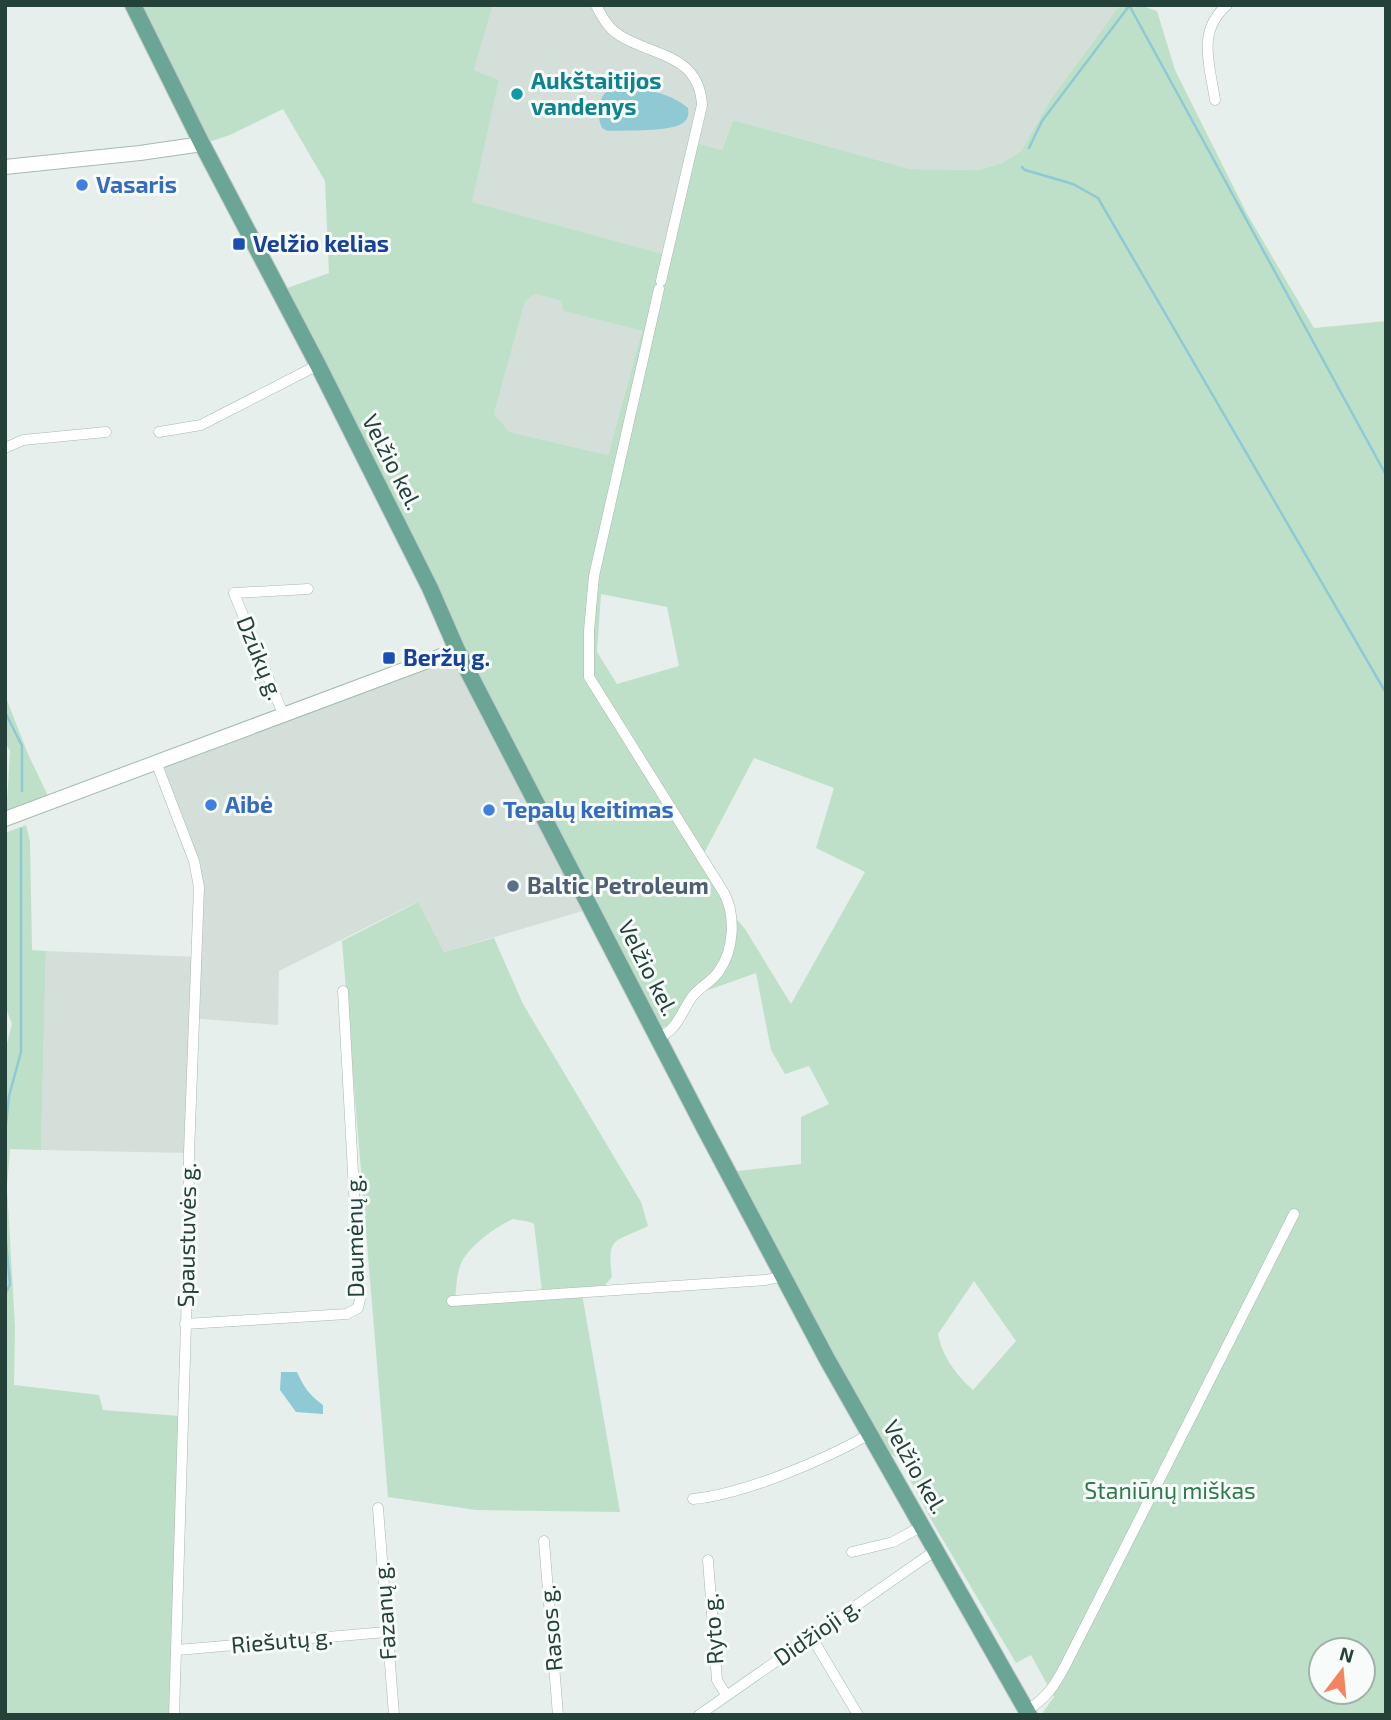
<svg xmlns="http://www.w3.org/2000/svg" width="1391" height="1720" font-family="'Exo 2',sans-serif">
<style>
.built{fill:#d4dfda}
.green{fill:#bfe0c8;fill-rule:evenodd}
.water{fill:#8ec9d4}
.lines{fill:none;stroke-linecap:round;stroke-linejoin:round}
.stream{stroke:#8ec9d4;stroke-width:2.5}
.minor-casing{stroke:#a8b8b2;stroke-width:11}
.secondary-casing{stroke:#a4bbb3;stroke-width:16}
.primary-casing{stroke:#c2cac8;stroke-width:18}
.minor{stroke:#fff;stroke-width:10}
.secondary{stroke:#fff;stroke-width:14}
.primary{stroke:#6aa596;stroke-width:16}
.culture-dot{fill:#0f9aa8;stroke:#f7fbf9;stroke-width:2.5}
.shop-dot{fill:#3f7fe0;stroke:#f7fbf9;stroke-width:2.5}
.transit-dot{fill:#1a4fb4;stroke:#f7fbf9;stroke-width:2.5}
.service-dot{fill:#5c6f8a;stroke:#f7fbf9;stroke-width:2.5}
.labels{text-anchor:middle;stroke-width:6;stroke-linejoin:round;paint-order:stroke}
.culture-label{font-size:23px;font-weight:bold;fill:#0d838f;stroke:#f7fbf9;text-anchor:start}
.shop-label{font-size:23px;font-weight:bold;fill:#366cbe;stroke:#f7fbf9;text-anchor:start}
.transit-label{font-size:23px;font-weight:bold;fill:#164399;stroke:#f7fbf9;text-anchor:start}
.street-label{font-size:23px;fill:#24423a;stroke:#f7fbf9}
.service-label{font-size:23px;font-weight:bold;fill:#4e5e75;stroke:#f7fbf9;text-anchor:start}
.park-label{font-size:23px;fill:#2d7a4b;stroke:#f7fbf9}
</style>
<rect width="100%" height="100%" fill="#e6efeb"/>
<!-- built -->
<path class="built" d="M493,5H1120L1050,100L1021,151L1002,163L978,170L910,169L733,120L722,150L693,142L667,255L471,202L499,80L474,70Z
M535,294L561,301L563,311L642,331L608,455L510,432L494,414L525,302Z
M457,650L586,910L444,952L417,902L279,971L278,1025L190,1018L187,1153L41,1150L46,951L200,957L202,886L162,769L267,721Z"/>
<!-- green -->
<path class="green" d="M137,5H493L474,70L499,80L472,202L667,255L693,142L722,150L733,120L910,169L978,170L1002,163L1021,151L1050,100L1120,5H1140L1157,11L1175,70L1246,212L1314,328L1386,321V1715H1045L1043,1712L1054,1697L1031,1655L1016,1663L933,1523L899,1459L875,1444L728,1172L801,1164V1117L829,1104L809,1066L785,1074L771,1050L756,973L689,997L674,1024L661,1028L279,291L329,273L325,181L283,109L230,135L202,144ZM535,294L561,301L563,311L642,331L608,455L510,432L494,414L525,302ZM601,594L667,607L679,666L617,684L597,652ZM754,758L834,788L816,848L865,872L791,1004L745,929L731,912L701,859ZM974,1281L1016,1341L973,1390C957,1376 942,1356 938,1334ZM1321,1650H1363V1692H1321Z
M5,695L28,754L51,802L6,818L10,751L5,742Z
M26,825L30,841L32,950L46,951L41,1150L10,1149L7,1187L15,1327L14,1385L99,1395L103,1410L179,1416L170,1715H5V1051L12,1024L5,1006V833Z
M418,902L444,952L494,938L523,1004L641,1202L648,1226C613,1243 607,1236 612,1277L605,1285L581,1288L620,1512L476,1510L388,1497L342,941ZM513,1219L530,1222L534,1224L543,1299L455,1304C456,1291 456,1278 460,1266C467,1247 495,1227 513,1219Z"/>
<!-- water -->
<path class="water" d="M616,86C640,88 670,92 688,108C689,115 688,119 683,123C670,132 625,130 608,131L602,128C595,112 598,92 616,86Z
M281,1372H297C303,1386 310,1396 323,1405V1414L296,1412L280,1390Z"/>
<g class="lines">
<!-- stream -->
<path class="stream" d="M1129,5L1386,475
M1029,148L1042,121L1129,6
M1022,167L1025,170L1073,184L1098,198L1386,693
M5,712L22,746V791
M5,1133L9,1096L21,1052V829
M5,1231L10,1284L5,1295"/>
<defs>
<path id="minor" d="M596,5C602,17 608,28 619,35C651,56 699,53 702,105L661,281
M1215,100C1210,65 1196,32 1227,5
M159,432L201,425L318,365
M5,448L23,440L106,432
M283,714L234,593L308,589
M156,762L194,861L199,887L189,1153L188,1259L174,1715
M658,1038C677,1030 681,1013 692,997C699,987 712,982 719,971C734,950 736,916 724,893L589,677V631L594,576L659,289
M452,1301L766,1280L783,1276
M185,1324L347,1314L358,1308L360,1299L343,991
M693,1499C745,1494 824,1460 870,1434
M378,1508L394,1715
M544,1541L558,1715
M852,1552L893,1542L922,1526
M708,1560L717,1680L726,1695
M811,1636L858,1715
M177,1650L386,1632
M1027,1710C1046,1699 1055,1685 1065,1666L1294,1214
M699,1715L936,1550"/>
<path id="secondary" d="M5,167L140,153L202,144
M5,819L457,650"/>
<path id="primary" d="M133,5L202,144L318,365L430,588L457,650L705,1129L827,1359L1029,1715"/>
</defs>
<!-- minor casing -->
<use href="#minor" class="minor-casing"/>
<!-- secondary casing -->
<use href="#secondary" class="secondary-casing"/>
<!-- primary casing -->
<use href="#primary" class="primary-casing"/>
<!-- minor -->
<use href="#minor" class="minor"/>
<!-- secondary -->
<use href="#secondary" class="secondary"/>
<!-- primary -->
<use href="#primary" class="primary"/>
</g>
<!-- markers -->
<circle class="culture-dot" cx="517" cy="94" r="7"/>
<g class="shop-dot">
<circle cx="82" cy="185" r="7"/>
<circle cx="211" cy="805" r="7"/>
<circle cx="489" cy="810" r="7"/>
</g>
<g class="transit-dot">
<rect x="232" y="237" width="14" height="14" rx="3.5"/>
<rect x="382" y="651" width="14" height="14" rx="3.5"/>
</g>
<circle class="service-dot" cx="513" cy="886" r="7"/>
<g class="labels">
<!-- culture labels -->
<g class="culture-label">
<text x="531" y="89">Aukštaitijos<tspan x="531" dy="26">vandenys</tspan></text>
</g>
<!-- shop labels -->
<g class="shop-label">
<text x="96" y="193">Vasaris</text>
<text x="225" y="813">Aibė</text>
<text x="503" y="818">Tepalų keitimas</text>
</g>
<!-- transit labels -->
<g class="transit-label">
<text x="253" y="252">Velžio kelias</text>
<text x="403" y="666">Beržų g.</text>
</g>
<!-- street labels -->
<g class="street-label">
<text transform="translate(392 462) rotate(63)" y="8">Velžio kel.</text>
<text transform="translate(260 658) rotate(68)" y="8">Dzūkų g.</text>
<text transform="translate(648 968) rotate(63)" y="8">Velžio kel.</text>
<text transform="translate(187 1235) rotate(-89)" y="8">Spaustuvės g.</text>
<text transform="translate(355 1236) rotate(-91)" y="8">Daumėnų g.</text>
<text transform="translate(915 1467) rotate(60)" y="8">Velžio kel.</text>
<text transform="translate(385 1611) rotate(-94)" y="8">Fazanų g.</text>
<text transform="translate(551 1628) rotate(-95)" y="8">Rasos g.</text>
<text transform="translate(713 1629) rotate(-94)" y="8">Ryto g.</text>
<text transform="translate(817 1632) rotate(-35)" y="8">Didžioji g.</text>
<text transform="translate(282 1641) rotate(-5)" y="8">Riešutų g.</text>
</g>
<!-- service labels -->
<g class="service-label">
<text x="527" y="894">Baltic Petroleum</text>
</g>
<!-- park labels -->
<g class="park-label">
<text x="1170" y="1499">Staniūnų miškas</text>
</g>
</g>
<!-- border -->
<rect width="1391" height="1720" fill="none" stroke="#24423a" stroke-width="14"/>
<!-- north arrow -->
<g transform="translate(1342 1671) rotate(16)"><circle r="33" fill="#f7fbf9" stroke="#a3b1ad" stroke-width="2"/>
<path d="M0-5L12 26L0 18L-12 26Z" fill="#f4845f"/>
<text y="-10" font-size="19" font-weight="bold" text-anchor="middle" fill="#24423a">N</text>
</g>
</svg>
